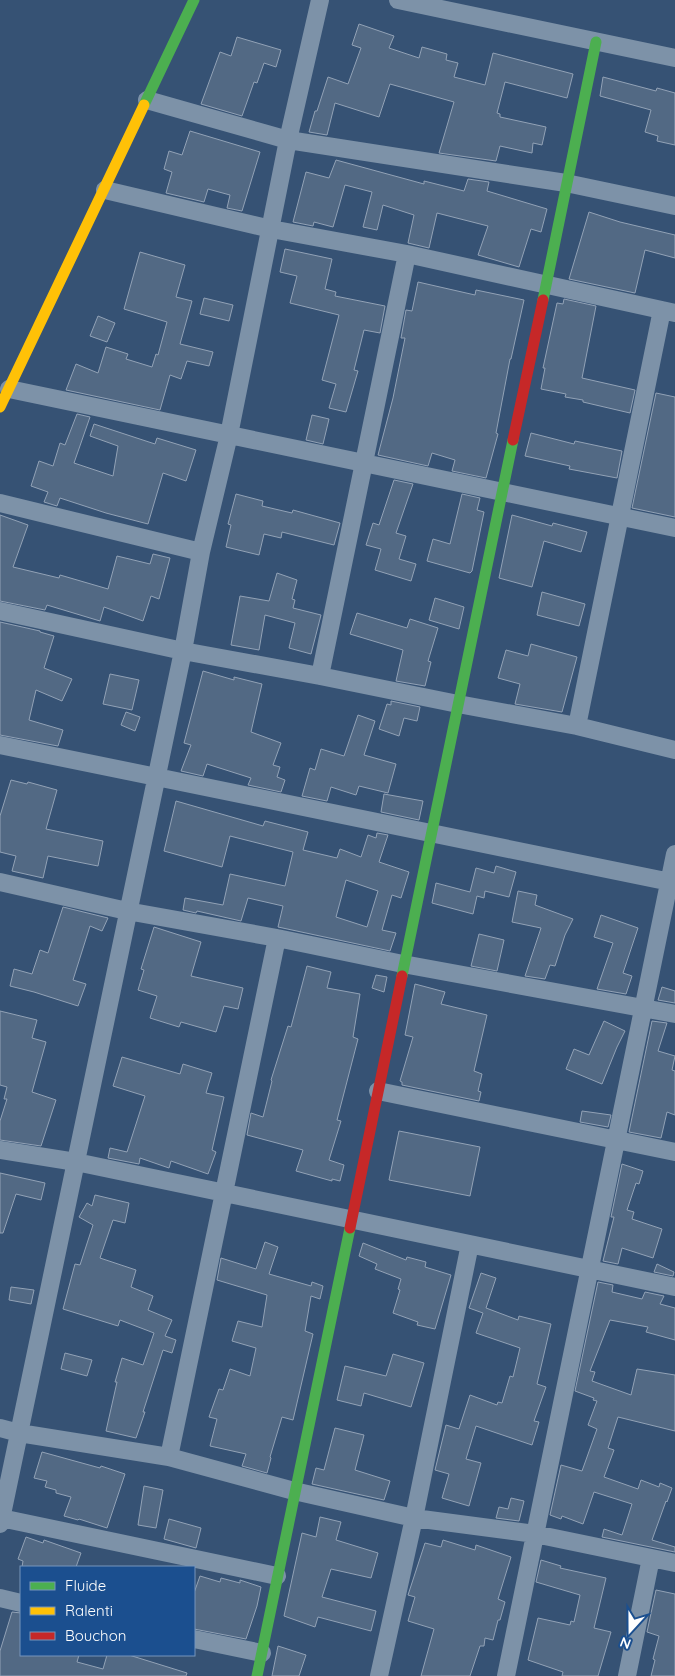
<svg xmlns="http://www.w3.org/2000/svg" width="675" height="1676" font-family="Quicksand,sans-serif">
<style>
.building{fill:#526984;stroke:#92a2b6;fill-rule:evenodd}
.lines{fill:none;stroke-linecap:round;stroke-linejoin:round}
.street{stroke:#7d92a8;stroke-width:18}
.fast{stroke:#4caf50;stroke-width:11}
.slow{stroke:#ffc107;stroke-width:11}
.jam{stroke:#c62828;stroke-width:11}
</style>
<rect width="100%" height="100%" fill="#365274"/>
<!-- building -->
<path class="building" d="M359,24L394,36L389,48L419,58L422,47L447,54L446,60L458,63L454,77L485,85L493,53L573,74L567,98L505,82L497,113L500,114V117L546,127L542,145L533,143L532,153L500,146L496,161L439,153L454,102L390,84L379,117L335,103L327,135L309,132L315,111H317L328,77L348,84L361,48L352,45Z
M237,37L281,50L276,67L264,63L257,83L254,82L242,116L201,104L220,52L231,56Z
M603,77L656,91L657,88L675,93V145L657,141L658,136L645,132L651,110L600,96Z
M190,131L260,152L242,211L227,208L230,195L208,189L204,202L166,193L172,172L164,169L169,151L182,155Z
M336,160L424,184V181L464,191L468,179L489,182L487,191L547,209L541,232L531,229L519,267L478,255L488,226L437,213L429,248L408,243L414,215L383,205L377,230L363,227L372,192L345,185L333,227L314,222L313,226L293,222L306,172L329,178Z
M589,212L620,222L675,235V258L645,250L635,293L569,279Z
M285,249L332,259L325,289L336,292L335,296L385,306L380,333L364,330L354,370L358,371L346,412L329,408L336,384L322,380L339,315L290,303L297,276L280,272Z
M140,252L185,265L176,297L192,301L180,344L213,352L209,366L187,361L181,379L170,375L160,410L66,390L76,364L98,373L106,347L128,354L126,359L152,367L156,354L158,355L167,322L124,309Z
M418,282L475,295L476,290L524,300L511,359H510L496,433L498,434L486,478L452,471L455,460L432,453L428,466L378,455L393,398L405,338H401L406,310L412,311Z
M204,298L233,305L229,321L200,314Z
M564,299L596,306L582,378L635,390L630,413L583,402V400L565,397L566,394L541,389L545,368H543L557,303L563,304Z
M98,316L115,323L107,342L90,336Z
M656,393L675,397V517L632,508Z
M77,414L90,417L74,463L113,476L118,446L90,436L94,424L155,444L157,438L196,450L186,481L163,473L148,524L106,513L60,498L57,506L44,502L48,492L31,486L39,461L53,466L60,443L65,445Z
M312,415L329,419L323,444L306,440Z
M531,433L574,444L575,441L622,451L617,478L569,469L570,466L525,456Z
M394,480L413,484L396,533L406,536L399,559L416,564L411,581L375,570L381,549L366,545L373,523L379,525Z
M236,494L263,501L262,506L292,513L293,510L340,523L334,545L282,532L281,538L264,534L259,555L226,547L231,525L228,524Z
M462,494L480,498L477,510L484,512L472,571L470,573L427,561L433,539L450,544Z
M0,515L28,525L13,567L59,578L60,575L108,589L117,556L150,564L153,554L170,558L159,599L151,596L143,621L104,607L100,621L47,605L45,610L0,601Z
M512,515L552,526L553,523L587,532L581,552L544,541L532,587L499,578Z
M277,573L297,580L292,599L295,600L293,608L321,615L311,654L289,648L295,623L265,615L259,650L231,645L240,596L269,601Z
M542,592L585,604L579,626L537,615Z
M435,598L464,607L459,629L429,620Z
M357,613L407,628L410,619L438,628L428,661L431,662L425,686L396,681L403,650L350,634Z
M0,622L40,631V632L54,636L44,668L72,679L62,701L36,690L29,720L63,730L58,746L0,735Z
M531,644L577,657L562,712L515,704L520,684L498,678L506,650L528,656Z
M203,671L234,680V677L262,684L251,732L281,743L273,765L280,767L277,777L285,780L281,792L248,785L251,778L207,764L203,776L181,771L191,745L184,743Z
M110,674L139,680L132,710L103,704Z
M391,701L420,707L417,721L404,718L399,736L379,729L387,704L391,705Z
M126,712L140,717L135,731L121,725Z
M358,715L375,721L364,755L396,764L388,793L359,786L356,795L331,787L327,801L302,796L310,768L315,770L321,749L344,756Z
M11,780L27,784L28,782L57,790L46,829L103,841L98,866L48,856L43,878L12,871L16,856L0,852V816Z
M384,794L423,801L419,820L381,812Z
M176,801L263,826L265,821L308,832L303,850L337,858L340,849L361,857L368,835L376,838L377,833L388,835L379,862L409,872L401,898L392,895L382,930L396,933L390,951L278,927L283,906L248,898L241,921L197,911L196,913L183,910L185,898L223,905L230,874L285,886L293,852L230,836L222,867L164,851ZM346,880L378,891L367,927L336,917Z
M496,866L516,872L509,897L485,891L484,898L477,896L473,914L432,903L436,883L470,892L476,868L494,873Z
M518,891L537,895L535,905L573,919L565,935L555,966L550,965L545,979L525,976L541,928L512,922Z
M63,907L108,918L102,931L90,926L73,980L86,984L78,1006L34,992L10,986L14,969L32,974L40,950L48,953Z
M601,915L638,928L623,973L632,976L626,994L597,989L613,943L594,937Z
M154,927L201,942L191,976L243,988L238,1009L224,1006L216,1032L181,1022L179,1027L150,1018L157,996L138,990L144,970L141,969Z
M479,934L504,940L497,971L471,966Z
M307,966L331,972L327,988L360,994L353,1037L358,1039L337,1120L341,1121L329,1160L344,1165L340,1181L332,1179V1181L296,1171L303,1150L247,1135L251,1113L263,1117L272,1081L271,1080L288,1026L291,1027Z
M376,975L387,977L384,992L372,988Z
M415,984L445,992L441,1004L487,1015L474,1071L482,1074L478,1091L481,1092L479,1101L402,1085V1082L400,1081L413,1037L405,1035Z
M662,987L675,991V1003L658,1000Z
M0,1011L37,1020L32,1038L46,1042L32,1092L56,1100L41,1146L0,1140V1121L7,1099H4L7,1087L0,1085Z
M604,1021L625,1031L617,1047L602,1084L566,1069L574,1049L589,1055Z
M652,1021L667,1023L658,1051L675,1056L672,1070L675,1071V1115L667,1112L661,1138L629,1132Z
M122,1057L180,1074L183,1064L212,1073L206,1093L224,1097L212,1150L216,1152L208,1174L171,1161L169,1168L140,1158L139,1164L108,1158L110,1148L127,1152L145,1096L113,1086Z
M582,1111L611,1115L608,1127L580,1122Z
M399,1131L480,1147L470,1196L389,1180Z
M622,1164L643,1171L639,1184L636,1183L627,1210L634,1212L632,1219L662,1229L653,1258L622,1248L618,1264L603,1261L614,1217H611Z
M0,1173L45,1183L41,1200L16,1194L3,1233H0Z
M95,1195L129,1203L125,1223L113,1220L100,1258L136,1270L131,1287L153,1296L148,1310L172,1320L165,1336L176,1340L172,1353L163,1350L143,1412H145L136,1438L106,1431L117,1382H115L122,1358L143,1365L154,1333L120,1320L118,1326L63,1309L75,1264L80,1265L93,1225L79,1217L87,1203L92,1206Z
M265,1242L278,1247L269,1274L311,1286L312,1282L323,1286L320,1299L311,1296L305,1331L313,1334L293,1420L282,1417L270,1457L271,1458L267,1473L242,1466L246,1454L210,1446L217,1419L209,1417L219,1389L223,1390L230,1369L250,1376L256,1348L232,1341L238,1321L262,1327L267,1295L217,1280L221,1258L256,1269Z
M363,1243L406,1260L407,1257L426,1262L425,1267L451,1275L435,1329L417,1325L418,1322L393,1313L400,1290L398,1289L401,1279L375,1269L377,1264L359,1256Z
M657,1264L674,1272L673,1276L654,1272Z
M481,1273L496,1278L486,1308L518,1320L519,1316L551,1324L537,1384L546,1387L534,1421L539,1422L532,1445L476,1426L466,1459L481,1463L469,1506L442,1498L449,1474L435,1470L446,1425L459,1429L470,1395L497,1405L498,1402L502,1403L510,1376L513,1377L520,1348L476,1333L483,1313L469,1308Z
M598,1282L613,1285L612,1292L642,1299L645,1292L664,1296L660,1304L675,1308V1340L646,1332L648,1327L610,1320L590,1371L595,1372L592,1381L631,1395L637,1369L675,1375V1431L618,1417L608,1448L614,1450L604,1477L638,1489L641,1480L659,1487L660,1483L672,1488L667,1502L666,1501L652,1540L675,1547V1552L602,1537L604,1529L622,1535L632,1504L594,1492L583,1524L562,1516L561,1519L550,1515L561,1465L582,1471L597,1429L588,1425L597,1401L593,1400L594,1398L575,1391Z
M11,1287L34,1290L31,1304L9,1300Z
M65,1353L92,1360L87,1376L61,1369Z
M393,1354L424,1363L411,1407L364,1393L361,1406L337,1400L345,1366L386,1376Z
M335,1428L364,1435L355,1470L390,1481L384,1500L312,1484L316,1468L324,1470Z
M42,1452L100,1468L101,1466L125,1474L107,1528L79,1519L78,1520L64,1516L71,1497L56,1493V1490L45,1487L47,1481L34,1478Z
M144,1486L163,1490L156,1528L138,1525Z
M511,1498L524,1501L519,1521L496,1518L499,1507L508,1509Z
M320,1517L341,1522L336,1540L378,1553L371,1578L331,1569L322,1597L376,1611L371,1631L318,1617L315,1627L284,1616L302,1533L316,1537Z
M169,1519L201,1528L196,1548L164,1539Z
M26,1537L43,1543L44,1540L81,1553L76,1567H22L23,1561L18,1559Z
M443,1540L475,1550L476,1545L511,1557L498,1599L505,1602L500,1620H498L493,1640L485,1638L484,1646H480L470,1676H421L434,1629L408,1621L415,1597L408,1595L425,1543L441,1547Z
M541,1560L561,1566L560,1568L606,1578L594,1628L611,1632L598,1676H562L563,1672L528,1660L538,1618L570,1625L571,1621L574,1622L580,1595L536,1582Z
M200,1576L220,1582L221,1578L240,1583V1580L261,1587L257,1606L246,1639L194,1629V1593Z
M656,1590L675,1594V1676H651L655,1660L653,1659L659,1636L647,1632Z
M12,1612L21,1613V1655H79L77,1662L103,1669L107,1655H129L187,1673L186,1676H0V1651Z
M278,1646L306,1655L299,1676H272Z"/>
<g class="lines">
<!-- street -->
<path class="street" d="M398,0L675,58
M147,100L288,140L566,183L675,206
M105,190L271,229L407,254L675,313
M9,389L675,528
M0,503L201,552
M0,611L183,651L320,676L458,704L577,726L675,750
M320,676L407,254
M577,726L662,310
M0,745L675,883
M0,882L127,911L277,938L403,964L675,1014
M378,1091L675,1152
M0,1150L76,1162L675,1287
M0,1428L19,1433L169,1457L294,1491L414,1518L535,1534L675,1563
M169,1457L277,938
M1,1518L277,1576
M0,1524L183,651L201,552L229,435L288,140L320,0
M0,1598L21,1603
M194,1639L262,1653
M379,1676L414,1518L470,1244
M506,1676L675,854
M627,1676L651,1558"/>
<!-- fast -->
<path class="fast" d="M144,105L194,0
M543,300L596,42
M402,976L513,440
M257,1676L350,1228"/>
<!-- slow -->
<path class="slow" d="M0,407L144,105"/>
<!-- jam -->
<path class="jam" d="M513,440L543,300
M350,1228L402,976"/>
</g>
<!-- legend -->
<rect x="20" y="1566" width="175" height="90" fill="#1b4f8f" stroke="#7695bc"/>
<rect x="30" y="1582" width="25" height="8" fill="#4caf50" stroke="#7695bc"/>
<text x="65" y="1591" font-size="15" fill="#ffffff">Fluide</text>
<rect x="30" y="1607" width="25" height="8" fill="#ffc107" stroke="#7695bc"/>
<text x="65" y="1616" font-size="15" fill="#ffffff">Ralenti</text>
<rect x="30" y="1632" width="25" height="8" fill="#c62828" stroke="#7695bc"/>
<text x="65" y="1641" font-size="15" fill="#ffffff">Bouchon</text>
<!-- north arrow -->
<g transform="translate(630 1631) rotate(201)" stroke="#1b4f8f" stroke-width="4" paint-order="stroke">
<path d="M0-4L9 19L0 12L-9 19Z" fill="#ffffff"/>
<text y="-8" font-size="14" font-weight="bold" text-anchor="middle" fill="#ffffff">N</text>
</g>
</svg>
